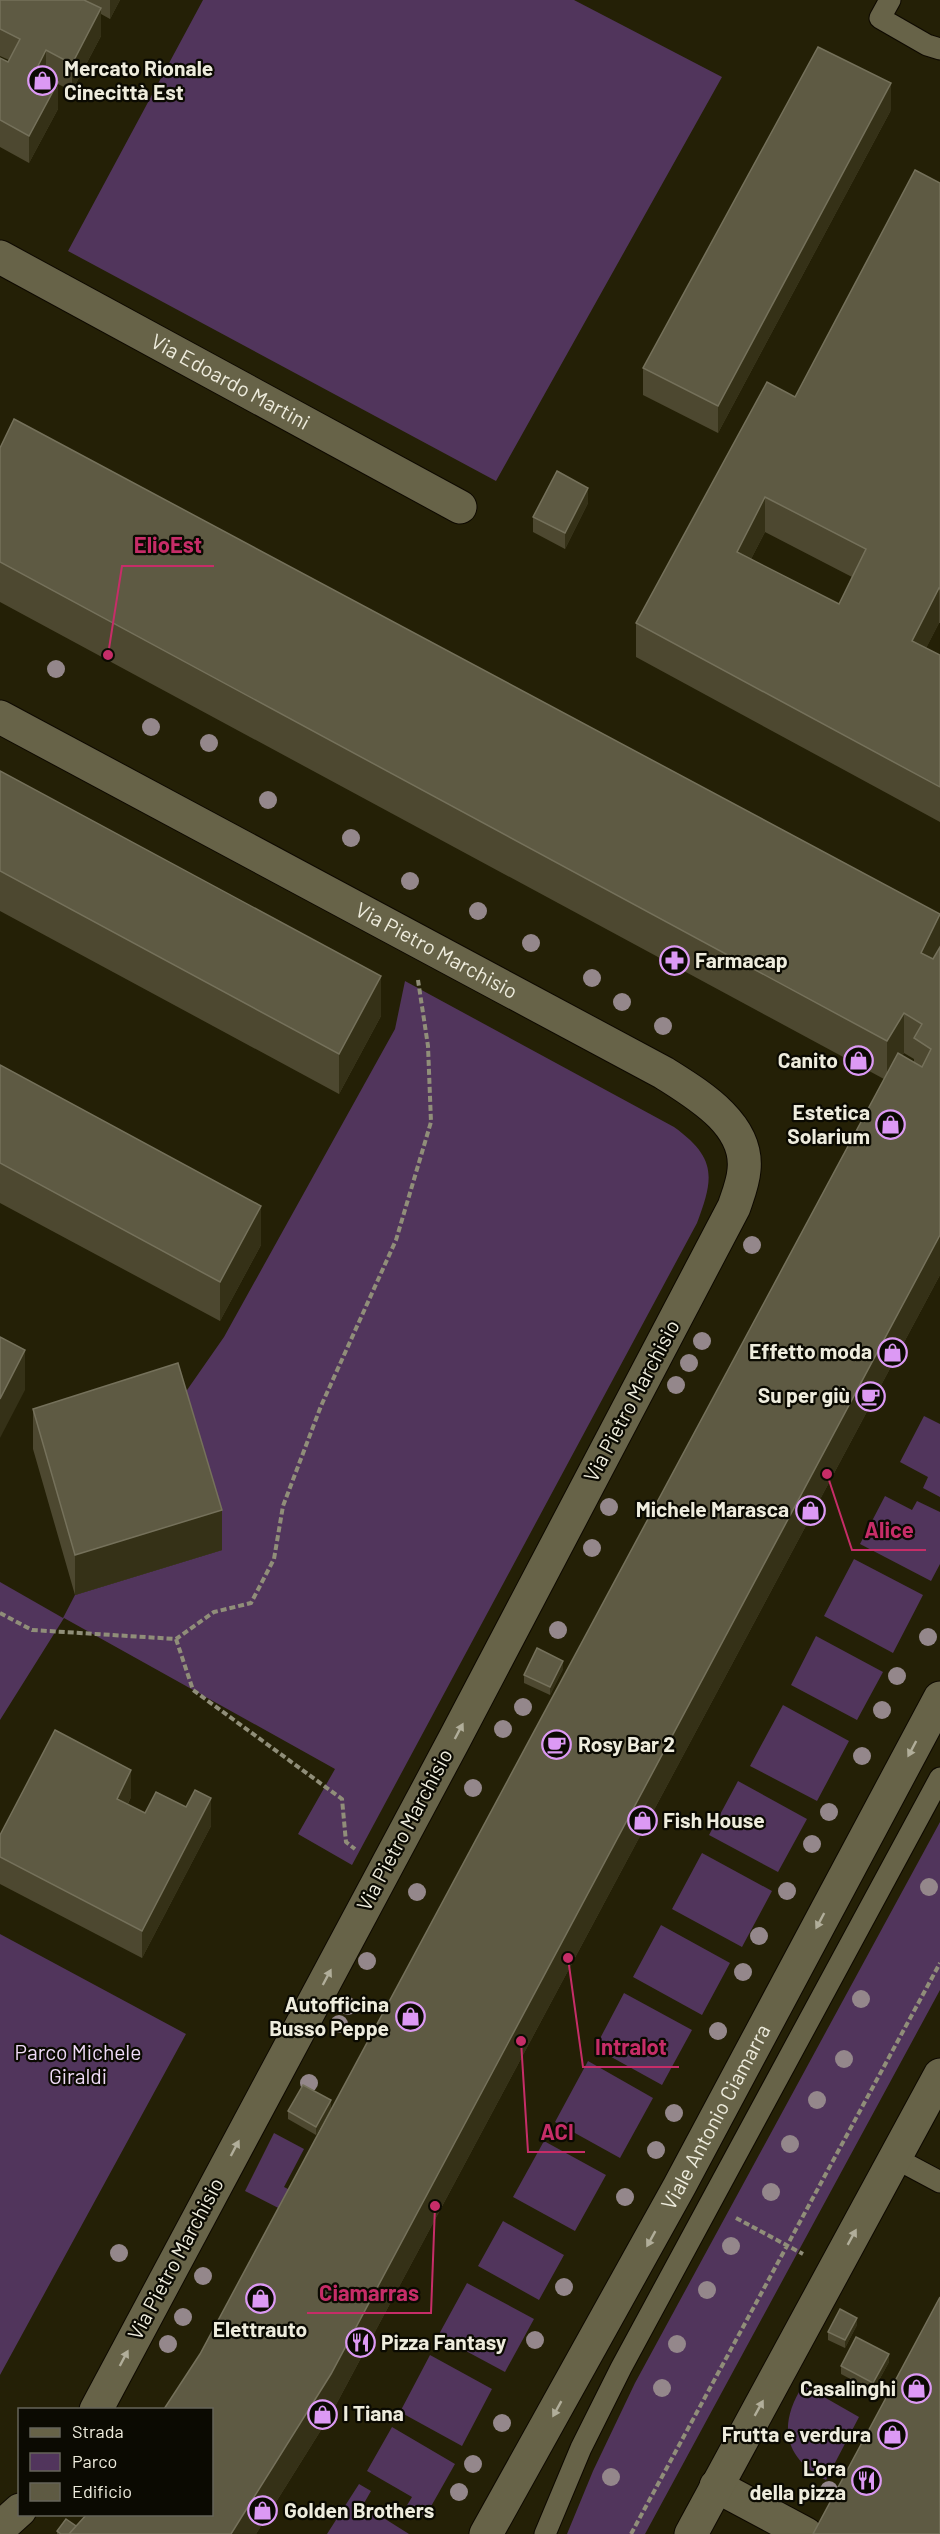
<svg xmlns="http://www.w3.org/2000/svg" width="940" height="2534" font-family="Barlow,sans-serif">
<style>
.green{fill:#51355c}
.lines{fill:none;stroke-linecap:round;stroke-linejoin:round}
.lane-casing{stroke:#0e0900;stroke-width:23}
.street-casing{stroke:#0e0900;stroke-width:35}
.secondary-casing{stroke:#0e0900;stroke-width:35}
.path{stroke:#908e79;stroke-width:4;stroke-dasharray:6 3;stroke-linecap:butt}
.lane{stroke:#676348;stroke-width:21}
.street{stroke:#676348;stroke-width:33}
.secondary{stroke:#676348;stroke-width:33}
.tree{fill:#94878b}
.wall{fill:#4d4830;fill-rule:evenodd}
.shaded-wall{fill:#353117}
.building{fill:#5e5a43;stroke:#75715b;stroke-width:1.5;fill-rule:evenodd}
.oneway{fill:#b1ae9a}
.labels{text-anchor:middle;stroke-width:4.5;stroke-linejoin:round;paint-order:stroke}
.poi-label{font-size:21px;font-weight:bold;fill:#eeecdd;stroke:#0b0a02;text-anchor:end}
.street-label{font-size:21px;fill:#eeecdd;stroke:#0b0a02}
.park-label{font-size:21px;fill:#f0dbf8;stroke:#0b0a02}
.leader{fill:none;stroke:#c62d68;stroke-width:2}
.callout-dot{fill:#c62d68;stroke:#0b0a02;stroke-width:2}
.callout-label{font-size:22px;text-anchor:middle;font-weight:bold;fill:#c62d68;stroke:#0b0a02;stroke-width:4.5;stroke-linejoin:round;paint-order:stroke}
</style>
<rect width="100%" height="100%" fill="#242006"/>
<!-- green -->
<path class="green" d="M203,0H574L722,77L496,481L68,251Z
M405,981L674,1127C717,1158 714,1178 697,1223L352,1865L298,1834L335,1769L64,1618L0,1720V1582L63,1618L75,1595L222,1550L178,1403L224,1337L395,1029Z
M924,1416L940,1424V1497L923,1488L928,1477L900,1462Z
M885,1496L912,1510L917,1501L940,1512V1564L931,1581L860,1544Z
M854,1559L923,1595L893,1653L824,1616Z
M816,1636L883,1672L857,1720L791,1685Z
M783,1705L849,1741L817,1801L750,1766Z
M738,1781L807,1819L778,1872L709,1835Z
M940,1822V1990L645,2534H567L593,2471L635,2383Z
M702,1853L772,1891L742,1947L672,1909Z
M661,1925L730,1963L702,2015L633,1977Z
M0,1934L186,2034L0,2375Z
M624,1993L692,2030L662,2085L595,2048Z
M588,2061L653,2098L620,2158L555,2122Z
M274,2133L304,2149L284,2187L300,2195L290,2214L245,2191Z
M544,2141L606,2175L575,2231L513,2197Z
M503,2221L564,2255L539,2300L478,2266Z
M467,2283L534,2319L505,2372L438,2336Z
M430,2355L492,2389L462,2446L400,2412Z
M803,2385L859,2417L826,2480C783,2457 778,2425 803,2385Z
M392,2427L455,2464L425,2517L406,2507L412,2497L367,2471Z
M359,2484L371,2491L363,2505L409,2534H327Z"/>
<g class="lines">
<defs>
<path id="lane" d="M890,0L880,18L927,45L940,49
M895,2158L940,2182
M545,2534L581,2448L621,2368L940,1778"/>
<g id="street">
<path id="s1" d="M0,257L460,507"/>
<path id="s2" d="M0,717L664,1073C697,1094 749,1124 744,1170C743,1183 738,1195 734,1207L453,1742L96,2410"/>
<path d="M716,2486L806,2534"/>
<path d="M0,2528L20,2510"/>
</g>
<g id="secondary">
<path id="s3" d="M486,2534L679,2187L940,1698"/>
<path d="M691,2534L940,2075"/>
</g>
</defs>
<!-- lane casing -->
<use href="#lane" class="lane-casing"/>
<!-- street casing -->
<use href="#street" class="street-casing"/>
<!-- secondary casing -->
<use href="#secondary" class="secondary-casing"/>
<!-- path -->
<path class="path" d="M0,1613L32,1630L176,1639L214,1612L251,1603L274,1559L283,1506L321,1406L396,1240L431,1122L428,1046L418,980
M176,1639L193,1690L342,1799L346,1842L355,1849
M736,2218L803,2254
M631,2534L940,1963"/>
<!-- lane -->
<use href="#lane" class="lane"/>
<!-- street -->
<use href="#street" class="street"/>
<!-- secondary -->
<use href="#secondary" class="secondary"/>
</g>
<!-- trees -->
<g class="tree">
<circle cx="56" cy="669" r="9"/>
<circle cx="151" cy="727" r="9"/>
<circle cx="209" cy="743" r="9"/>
<circle cx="268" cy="800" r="9"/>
<circle cx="351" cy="838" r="9"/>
<circle cx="410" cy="881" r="9"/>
<circle cx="478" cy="911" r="9"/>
<circle cx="531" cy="943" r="9"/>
<circle cx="592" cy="978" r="9"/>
<circle cx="622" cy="1002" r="9"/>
<circle cx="663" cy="1026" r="9"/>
<circle cx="752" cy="1245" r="9"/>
<circle cx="702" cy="1341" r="9"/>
<circle cx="689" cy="1363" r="9"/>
<circle cx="676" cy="1385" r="9"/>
<circle cx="609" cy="1507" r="9"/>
<circle cx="592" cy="1548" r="9"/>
<circle cx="558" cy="1630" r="9"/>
<circle cx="928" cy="1637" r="9"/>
<circle cx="897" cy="1676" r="9"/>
<circle cx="523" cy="1707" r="9"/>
<circle cx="882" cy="1710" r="9"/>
<circle cx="503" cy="1729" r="9"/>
<circle cx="862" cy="1756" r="9"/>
<circle cx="473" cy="1788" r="9"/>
<circle cx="829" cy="1812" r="9"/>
<circle cx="812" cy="1844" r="9"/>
<circle cx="929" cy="1887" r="9"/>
<circle cx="787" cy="1891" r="9"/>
<circle cx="417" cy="1892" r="9"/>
<circle cx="759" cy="1936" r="9"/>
<circle cx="367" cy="1961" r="9"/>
<circle cx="743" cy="1972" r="9"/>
<circle cx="861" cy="1999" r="9"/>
<circle cx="348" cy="2006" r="9"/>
<circle cx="339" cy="2024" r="9"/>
<circle cx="718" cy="2031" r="9"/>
<circle cx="844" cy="2059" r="9"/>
<circle cx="309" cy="2083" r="9"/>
<circle cx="817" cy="2100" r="9"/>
<circle cx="674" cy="2113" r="9"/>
<circle cx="790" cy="2144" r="9"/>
<circle cx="656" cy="2150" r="9"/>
<circle cx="771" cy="2192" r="9"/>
<circle cx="625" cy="2197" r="9"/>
<circle cx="731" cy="2246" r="9"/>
<circle cx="119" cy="2253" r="9"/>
<circle cx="203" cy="2276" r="9"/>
<circle cx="564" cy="2287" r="9"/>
<circle cx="707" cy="2290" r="9"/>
<circle cx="183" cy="2317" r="9"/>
<circle cx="535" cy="2340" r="9"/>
<circle cx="168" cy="2344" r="9"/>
<circle cx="677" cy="2344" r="9"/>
<circle cx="662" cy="2388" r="9"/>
<circle cx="502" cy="2423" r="9"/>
<circle cx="473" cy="2464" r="9"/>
<circle cx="611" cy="2477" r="9"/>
<circle cx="829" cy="2490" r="9"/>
<circle cx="459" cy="2492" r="9"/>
</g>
<!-- wall -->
<path class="wall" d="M0,0H120L110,19L101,14V36L72,91L58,84V109L29,163L0,147V58L8,62L9,60L0,56Z
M891,110L718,433L643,395V368Z
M940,183V623H939L926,648L940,655V822L636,657V623L795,397ZM765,532L852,577L839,604L751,559Z
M0,448L940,914V1275L331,2414L256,2534H57V2531L76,2526L212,2514L200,2354L884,1079L0,602ZM904,1053L914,1059V1062L902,1056Z
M588,503L565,549L533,532V517Z
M0,771L381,1016L339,1094L0,911Z
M0,1065L261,1245L220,1321L0,1203Z
M33,1409L222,1550L75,1595L33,1449Z
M563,1669L550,1695L524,1683V1675Z
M131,1797L128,1804L145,1813L211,1826L142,1958L0,1884V1835Z
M331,2108L316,2135L288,2119V2111Z
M857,2325L845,2348L828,2340V2332Z
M889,2362L873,2391L841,2374V2366Z"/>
<!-- shaded-wall -->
<path class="shaded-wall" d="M110,0H120L110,19Z
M101,8V36L72,91V64Z
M46,50V77L36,70Z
M58,82V109L29,163V136Z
M891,83V110L718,433V406Z
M588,488V503L565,549V533Z
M765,497V532L737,586V552Z
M939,588V623L912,676V641Z
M940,915V955L921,993V953Z
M381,976V1016L339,1094V1054Z
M904,1013V1053L887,1081V1041Z
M261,1206V1245L220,1321V1282Z
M940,1235V1275L331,2414L256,2534H231Z
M25,1350V1390L0,1438V1399Z
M222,1510V1550L75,1595V1555Z
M563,1661V1669L550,1695V1687Z
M131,1770V1797L117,1826V1799Z
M211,1798V1826L142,1958V1931Z
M331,2100V2108L316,2135V2127Z
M857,2318V2325L845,2348V2340Z
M889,2354V2362L873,2391V2383Z"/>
<!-- building -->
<path class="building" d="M0,0H84L101,8L72,64L46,50L36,70L58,82L29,136L0,120V58L8,62L20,39L0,29Z
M818,47L891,83L718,406L643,368Z
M915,170L940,183V589L939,588L912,641L940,655V787L636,623L767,382L795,397ZM765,497L866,549L839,604L737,552Z
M14,419L940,914L921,953L933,959L940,947V1235L331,2374L231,2534H69L87,2514H212V2409H164L200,2354L898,1053L922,1067L931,1049L914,1038L922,1024L904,1013L887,1041L0,562V448Z
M557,471L588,488L565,533L533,517Z
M0,771L381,976L339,1054L0,871Z
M0,1065L261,1206L220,1282L0,1163Z
M0,1337L25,1350L0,1399Z
M178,1363L222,1510L75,1555L33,1409Z
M537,1648L563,1661L550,1687L524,1675Z
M55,1730L131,1770L117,1799L145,1813L156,1792L186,1807L195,1790L211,1798L142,1931L0,1857V1835Z
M303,2085L331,2100L316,2127L288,2111Z
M940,2297V2534H813Z
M840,2309L857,2318L845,2340L828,2332Z
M856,2337L889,2354L873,2383L841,2366Z
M66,2519L76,2526L69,2534H61L57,2531Z"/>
<!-- one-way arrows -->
<defs><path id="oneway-solid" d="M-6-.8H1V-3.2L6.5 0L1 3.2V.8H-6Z" transform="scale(1.5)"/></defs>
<g class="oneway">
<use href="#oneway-solid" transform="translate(459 1731) rotate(-62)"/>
<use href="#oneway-solid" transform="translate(912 1749) rotate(118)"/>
<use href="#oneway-solid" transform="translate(820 1921) rotate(118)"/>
<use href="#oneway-solid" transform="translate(327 1977) rotate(-62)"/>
<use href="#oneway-solid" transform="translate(235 2148) rotate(-62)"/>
<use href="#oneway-solid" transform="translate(852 2237) rotate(-61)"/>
<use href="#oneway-solid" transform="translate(651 2239) rotate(119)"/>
<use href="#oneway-solid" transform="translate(124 2358) rotate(-62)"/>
<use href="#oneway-solid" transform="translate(759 2408) rotate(-61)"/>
<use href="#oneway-solid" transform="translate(557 2409) rotate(119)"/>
</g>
<!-- icons -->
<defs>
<symbol id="shop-ring" viewBox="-11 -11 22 22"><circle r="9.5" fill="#0b0a02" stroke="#dc99f4" stroke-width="1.5"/><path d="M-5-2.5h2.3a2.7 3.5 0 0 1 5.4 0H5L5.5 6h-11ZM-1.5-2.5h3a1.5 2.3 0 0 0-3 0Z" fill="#dc99f4"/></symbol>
<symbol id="pharmacy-ring" viewBox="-11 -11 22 22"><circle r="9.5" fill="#0b0a02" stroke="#dc99f4" stroke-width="1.5"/><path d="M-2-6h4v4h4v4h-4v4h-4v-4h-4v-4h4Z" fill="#dc99f4"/></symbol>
<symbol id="cafe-ring" viewBox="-11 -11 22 22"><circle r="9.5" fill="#0b0a02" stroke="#dc99f4" stroke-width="1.5"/><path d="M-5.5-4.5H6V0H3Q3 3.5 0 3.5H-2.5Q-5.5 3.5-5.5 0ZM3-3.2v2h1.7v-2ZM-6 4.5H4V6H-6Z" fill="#dc99f4"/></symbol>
<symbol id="restaurant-ring" viewBox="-11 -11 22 22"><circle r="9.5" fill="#0b0a02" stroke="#dc99f4" stroke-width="1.5"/><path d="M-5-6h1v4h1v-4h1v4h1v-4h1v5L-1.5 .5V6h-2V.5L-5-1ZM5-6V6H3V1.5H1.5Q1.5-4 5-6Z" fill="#dc99f4"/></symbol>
</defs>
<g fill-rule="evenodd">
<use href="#shop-ring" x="26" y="64" width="33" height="33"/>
<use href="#pharmacy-ring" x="658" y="944" width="33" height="33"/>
<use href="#shop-ring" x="842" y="1044" width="33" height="33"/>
<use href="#shop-ring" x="874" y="1108" width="33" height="33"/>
<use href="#shop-ring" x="876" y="1336" width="33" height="33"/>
<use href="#cafe-ring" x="854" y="1380" width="33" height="33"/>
<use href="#shop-ring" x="794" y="1494" width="33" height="33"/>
<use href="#cafe-ring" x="540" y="1728" width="33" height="33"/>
<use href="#shop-ring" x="626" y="1804" width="33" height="33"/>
<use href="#shop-ring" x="394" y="2000" width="33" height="33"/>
<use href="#shop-ring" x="244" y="2282" width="33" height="33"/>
<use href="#restaurant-ring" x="344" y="2326" width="33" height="33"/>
<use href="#shop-ring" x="900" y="2372" width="33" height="33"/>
<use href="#shop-ring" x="306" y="2398" width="33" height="33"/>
<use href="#shop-ring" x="876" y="2418" width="33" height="33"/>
<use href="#restaurant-ring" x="850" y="2464" width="33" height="33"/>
<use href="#shop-ring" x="246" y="2494" width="33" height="33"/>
</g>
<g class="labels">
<!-- poi labels -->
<g class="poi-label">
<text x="64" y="76" text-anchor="start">Mercato Rionale<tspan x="64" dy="24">Cinecittà Est</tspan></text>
<text x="695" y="968" text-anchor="start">Farmacap</text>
<text x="838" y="1068">Canito</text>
<text x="870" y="1120">Estetica<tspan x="870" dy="24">Solarium</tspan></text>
<text x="872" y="1359">Effetto moda</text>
<text x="850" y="1403">Su per giù</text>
<text x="789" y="1517">Michele Marasca</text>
<text x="578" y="1752" text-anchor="start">Rosy Bar 2</text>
<text x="663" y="1828" text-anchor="start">Fish House</text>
<text x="389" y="2012">Autofficina<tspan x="389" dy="24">Busso Peppe</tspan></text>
<text x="260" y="2337" text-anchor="middle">Elettrauto</text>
<text x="381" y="2350" text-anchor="start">Pizza Fantasy</text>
<text x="896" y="2396">Casalinghi</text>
<text x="343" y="2421" text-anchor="start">I Tiana</text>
<text x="871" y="2442">Frutta e verdura</text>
<text x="846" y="2476">L'ora<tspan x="846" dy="24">della pizza</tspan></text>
<text x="284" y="2518" text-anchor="start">Golden Brothers</text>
</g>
<!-- street labels -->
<g class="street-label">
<text dy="7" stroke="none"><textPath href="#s1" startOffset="262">Via Edoardo Martini</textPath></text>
<text dy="7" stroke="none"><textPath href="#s2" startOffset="495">Via Pietro Marchisio</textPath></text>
<text transform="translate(632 1401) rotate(-62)" y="7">Via Pietro Marchisio</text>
<text transform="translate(405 1830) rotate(-62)" y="7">Via Pietro Marchisio</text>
<text dy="7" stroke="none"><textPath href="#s3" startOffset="476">Viale Antonio Ciamarra</textPath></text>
<text transform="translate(176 2259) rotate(-62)" y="7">Via Pietro Marchisio</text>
</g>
<!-- park labels -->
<g class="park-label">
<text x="78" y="2060">Parco Michele<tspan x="78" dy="24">Giraldi</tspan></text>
</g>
</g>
<!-- callouts -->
<path class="leader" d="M108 655L122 566H214M827 1474L852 1550H926M568 1958L583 2067H679M521 2041L528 2152H585M435 2206L431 2313H307"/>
<g class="callout-dot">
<circle cx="108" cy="655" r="6"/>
<circle cx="827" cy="1474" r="6"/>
<circle cx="568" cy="1958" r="6"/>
<circle cx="521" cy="2041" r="6"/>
<circle cx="435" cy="2206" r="6"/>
</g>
<g class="callout-label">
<text x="168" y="553">ElioEst</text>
<text x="889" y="1538">Alice</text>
<text x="631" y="2055">Intralot</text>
<text x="557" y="2140">ACI</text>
<text x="369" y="2301">Ciamarras</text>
</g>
<!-- legend -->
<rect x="18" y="2408" width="195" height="108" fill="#0b0a02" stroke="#66645a" stroke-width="1.5"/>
<rect x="30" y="2428" width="30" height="9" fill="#676348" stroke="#66645a" stroke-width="1.5"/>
<text x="72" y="2438" font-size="18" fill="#eeecdd">Strada</text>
<rect x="30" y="2453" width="30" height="18" fill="#51355c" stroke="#66645a" stroke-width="1.5"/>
<text x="72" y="2468" font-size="18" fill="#eeecdd">Parco</text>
<rect x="30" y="2483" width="30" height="18" fill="#5e5a43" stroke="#66645a" stroke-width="1.5"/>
<text x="72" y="2498" font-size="18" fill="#eeecdd">Edificio</text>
</svg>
